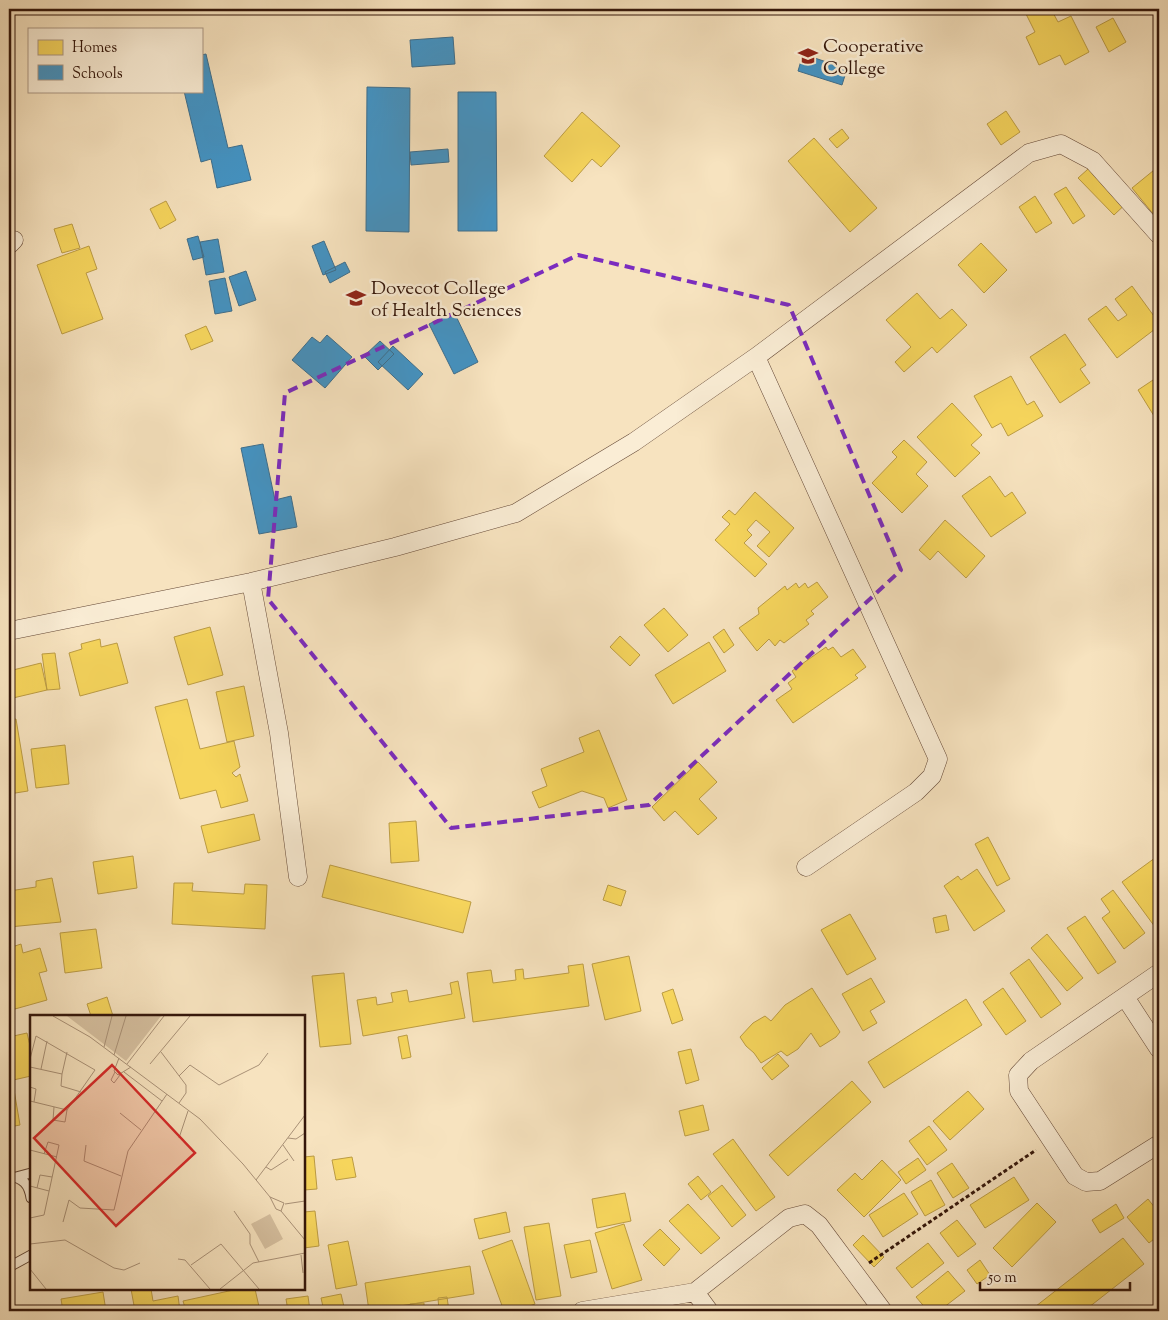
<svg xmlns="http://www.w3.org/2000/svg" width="1168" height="1320" font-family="'Sorts Mill Goudy',serif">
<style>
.homes{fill:#f6d55c;stroke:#bc9c43}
.schools{fill:#4393c3;stroke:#3e6e8c}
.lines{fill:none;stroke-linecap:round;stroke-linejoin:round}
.lane-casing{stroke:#654937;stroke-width:11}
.street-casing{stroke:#654937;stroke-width:19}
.path{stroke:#34160a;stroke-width:3;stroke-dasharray:4 2.5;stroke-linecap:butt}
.lane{stroke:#faedd5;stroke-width:9}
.street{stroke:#faedd5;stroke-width:18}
.marked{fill:none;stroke:#7b2cbf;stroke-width:4;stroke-dasharray:10 6;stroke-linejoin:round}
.labels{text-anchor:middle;stroke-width:5;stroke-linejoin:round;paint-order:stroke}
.poi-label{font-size:19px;fill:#34160a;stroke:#faedd5;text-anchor:start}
.inset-road{fill:none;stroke:#a99177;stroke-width:1}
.view{fill:#d62828;fill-opacity:0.15;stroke:#d62828;stroke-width:2.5}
.inset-edge{fill:none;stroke:#34160a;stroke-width:2.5}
</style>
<rect width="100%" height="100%" fill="#f7e3bf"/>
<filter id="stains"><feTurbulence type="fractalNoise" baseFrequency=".004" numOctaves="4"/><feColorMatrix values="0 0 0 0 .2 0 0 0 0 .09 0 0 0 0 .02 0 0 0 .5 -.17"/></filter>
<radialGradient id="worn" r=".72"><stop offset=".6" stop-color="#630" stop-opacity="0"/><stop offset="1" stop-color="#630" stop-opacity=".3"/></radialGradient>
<!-- homes -->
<path class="homes" d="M1028,9H1051L1058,22L1071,16L1089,52L1065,65L1060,55L1039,65L1026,37L1035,32L1024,10Z
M1113,18L1126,42L1109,52L1096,27Z
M1006,111L1020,132L1001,145L987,124Z
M582,112L620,146L601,167L592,159L572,182L544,156Z
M842,129L849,138L837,148L829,139Z
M814,138L877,208L850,232L788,161Z
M1097,161L1132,198L1114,215L1078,178Z
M1159,166V221L1132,188Z
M1066,187L1085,216L1073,224L1054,194Z
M1035,196L1052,223L1036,233L1019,207Z
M166,201L176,220L160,229L150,209Z
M72,224L80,248L62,253L54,229Z
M981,243L1007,270L984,293L958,265Z
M89,246L97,269L86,273L103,319L62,334L37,265Z
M1132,286L1159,323V326L1117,358L1088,319L1106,306L1118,321L1127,315L1115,299Z
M917,293L940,319L952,309L967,325L937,353L932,347L904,372L895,362L911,347L886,320Z
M206,326L213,341L191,350L185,335Z
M1065,334L1086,365L1080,369L1090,383L1060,403L1030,357Z
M1011,376L1027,405L1034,401L1043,416L1008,436L1001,423L992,428L974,396Z
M1159,376V424L1138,390Z
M952,403L982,435L971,445L980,453L955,477L917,437Z
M904,440L927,462L916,474L928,486L902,513L872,483L897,457L892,452Z
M990,476L1005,497L1012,492L1026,513L991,537L962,496Z
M755,492L794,528L769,557L757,546L770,532L756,520L747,530L752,535L744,543L767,564L755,577L715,540L730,524L722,517L729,510L735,515Z
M945,520L985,556L966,578L938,551L930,560L919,550Z
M817,582L828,597L811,611L814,614L806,620L809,624L784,643L780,640L775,646L769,639L757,651L739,628L759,614L758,608L785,586L787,590L796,583L799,588L805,583L808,588Z
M664,608L688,635L668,652L644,625Z
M210,627L223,675L188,685L174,637Z
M724,629L734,645L724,653L713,637Z
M620,636L640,655L630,666L610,647Z
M100,639L101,647L117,643L128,683L80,696L69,653L82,649L81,644Z
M709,642L726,671L673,704L655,675Z
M826,647L828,650L833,647L841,657L853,649L866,667L855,675L858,678L793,723L776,700L792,689L788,683L796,677L792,671Z
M55,653L60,689L47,690L42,654Z
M41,663L47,690L13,698L9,680V671Z
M244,686L254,736L227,742L216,692Z
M187,699L200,749L234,741L240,767L232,773L236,777L240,774L248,801L221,808L216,790L180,799L155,707Z
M16,719L28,791L9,794V720Z
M599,730L627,800L608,808L604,798L582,791L539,808L532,792L547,786L541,769L584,752L579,738Z
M65,745L69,784L36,788L31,749Z
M698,762L717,782L699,799L717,818L698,835L675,811L664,821L652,807Z
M254,814L260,840L208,853L201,826Z
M416,821L419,861L391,863L389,823Z
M988,837L1010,879L997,886L975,844Z
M1159,855V891L1156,893L1159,898V924L1155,927L1122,882Z
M133,856L137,888L98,894L93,862Z
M330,865L471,902L463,933L322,897Z
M977,869L1005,911L974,931L944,886L958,876L961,880Z
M52,878L61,922L9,927V891L36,887V881Z
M174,883H193L192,891L244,894L245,884L267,885L265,929L172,924Z
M608,885L626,891L621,906L603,900Z
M1113,890L1145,933L1124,949L1102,918L1110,912L1101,899Z
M850,914L876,959L847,975L821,930Z
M946,915L949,930L936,933L933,918Z
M1085,916L1116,962L1098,974L1067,928Z
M96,929L102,968L65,973L60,933Z
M1047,934L1083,978L1067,991L1031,948Z
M21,944L23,953L40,948L47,971L39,973L47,1000L15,1009L9,991V948Z
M629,956L641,1011L605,1020L592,964Z
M1029,959L1061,1004L1041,1018L1010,973Z
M583,964L589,1006L473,1022L467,973L491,970L493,983L516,980L515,970L523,969L524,979L569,973L568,966Z
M344,973L351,1044L320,1047L312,976Z
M871,978L885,1002L870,1011L877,1023L863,1031L842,994Z
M458,981L465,1018L363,1036L357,1000L376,997L377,1005L393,1002L391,993L407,990L409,1002L452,994L450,983Z
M812,988L840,1032L836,1037L820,1047L811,1033L798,1049L787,1056L781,1051L761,1063L754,1053L746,1046L740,1037L753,1023L765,1016L771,1021L785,1005Z
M1003,988L1026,1021L1006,1035L983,1002Z
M673,989L683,1020L672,1024L662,993Z
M107,997L113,1016H91L87,1004Z
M966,999L982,1025L884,1088L868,1062Z
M27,1033L31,1050V1076L9,1081V1037Z
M407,1035L411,1057L402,1059L398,1037Z
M691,1049L699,1080L686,1084L678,1052Z
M778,1054L789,1066L772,1080L762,1068Z
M852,1081L871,1102L788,1176L769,1155Z
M13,1084L20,1125L9,1127V1085Z
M968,1091L984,1109L950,1140L933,1121Z
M703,1105L709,1130L685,1136L679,1111Z
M929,1126L947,1150L927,1165L909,1141Z
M733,1139L775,1197L756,1211L713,1154Z
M314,1156L317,1189L304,1190V1157Z
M352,1157L356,1177L336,1180L332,1160Z
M918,1158L926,1170L906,1184L898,1172Z
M882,1160L901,1180L864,1217L837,1190L855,1173L862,1180Z
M952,1163L969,1188L953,1198L937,1173Z
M698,1176L711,1192L701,1200L688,1184Z
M1014,1177L1029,1200L985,1228L970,1205Z
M931,1180L945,1205L925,1216L911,1192Z
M722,1185L746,1215L732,1227L708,1196Z
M625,1193L631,1221L597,1228L592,1199Z
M904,1193L918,1214L883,1237L869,1215Z
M1148,1199L1159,1213V1235L1149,1243L1127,1217Z
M1037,1203L1056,1222L1012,1267L993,1248Z
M688,1204L720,1238L701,1254L669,1221Z
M1116,1204L1124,1218L1100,1233L1092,1220Z
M315,1211L319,1246L304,1248V1212Z
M506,1212L510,1232L479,1239L474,1219Z
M957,1220L976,1244L958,1257L940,1233Z
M549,1223L561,1296L536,1300L524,1227Z
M624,1224L642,1280L612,1289L595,1233Z
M660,1229L680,1249L664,1266L643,1245Z
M863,1235L884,1257L874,1267L853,1245Z
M1123,1238L1144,1264L1084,1311H1032L1031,1310Z
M512,1240L535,1304L516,1311H504L482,1251Z
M590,1240L597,1272L571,1278L564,1245Z
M348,1241L357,1285L336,1289L328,1245Z
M928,1243L944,1263L912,1288L896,1268Z
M980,1260L990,1275L977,1284L967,1270Z
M470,1266L474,1294L369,1311L365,1283Z
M948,1271L965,1291L939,1311H928L916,1297Z
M131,1289H151L153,1301L178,1296L180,1311H135Z
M238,1289H255L260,1311H186L183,1301Z
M103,1292L106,1311H63L61,1299Z
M341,1294L345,1311H324L321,1298Z
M308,1296L310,1311H288L286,1299Z
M447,1297L449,1311H439L438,1298Z
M1159,1299V1311H1147Z
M424,1303V1311H410V1304Z
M1018,1305L1024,1311H1011Z
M1004,1306L1009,1311H998Z"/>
<!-- schools -->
<path class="schools" d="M453,37L455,64L412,67L410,40Z
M206,54L228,148L242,145L251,180L217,188L211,159L201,162L184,91H201V55Z
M803,54L847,69L842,85L798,71Z
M367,87L410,88L409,232L366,231Z
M458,92H496L497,231H458Z
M448,149L449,162L411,165L410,152Z
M198,236L204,257L193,260L187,239Z
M218,239L224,272L206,275L200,242Z
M324,241L336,270L323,275L312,246Z
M345,262L350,272L330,283L325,272Z
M246,271L256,300L239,306L229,277Z
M225,278L232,311L215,314L209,281Z
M454,312L478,362L454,374L429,324Z
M327,335L352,357L325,388L292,360L312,337L320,343Z
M380,341L394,354L378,370L364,356Z
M393,346L423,374L408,390L378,362Z
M263,444L275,500L291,496L297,527L259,534L241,448Z"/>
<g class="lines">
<defs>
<path id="lane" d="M9,1176C23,1178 29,1184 31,1198
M16,1177L31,1173
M9,1267L31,1255"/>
<path id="street" d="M9,245L14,240
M756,357L938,759L932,776L916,792L806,867
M251,582L279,733L298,877
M9,631L251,582L395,547L516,513L634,442L756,357L1029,153L1061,144L1093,161L1159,235
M1159,973L1031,1061L1018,1075L1019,1091L1075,1176L1086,1182L1100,1181L1159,1144
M1125,997L1159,1049
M695,1292L789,1218L805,1214L819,1225L883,1311
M582,1311L695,1292L709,1311"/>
</defs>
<!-- lane casing -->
<use href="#lane" class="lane-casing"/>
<!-- street casing -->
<use href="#street" class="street-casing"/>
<!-- path -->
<path class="path" d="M869,1263L1036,1150"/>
<!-- lane -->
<use href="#lane" class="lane"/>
<!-- street -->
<use href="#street" class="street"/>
</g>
<!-- marked area -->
<path class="marked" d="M578,255L789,305L901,570L649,805L451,828L268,599L285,393Z"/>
<!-- icons -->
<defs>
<symbol id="university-bare" viewBox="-9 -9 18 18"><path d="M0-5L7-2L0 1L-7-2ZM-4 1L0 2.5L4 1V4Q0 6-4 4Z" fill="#8f2418" stroke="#faedd5" stroke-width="2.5" paint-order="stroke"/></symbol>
</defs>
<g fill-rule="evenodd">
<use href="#university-bare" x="794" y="42" width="28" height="28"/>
<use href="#university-bare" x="342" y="284" width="28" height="28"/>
</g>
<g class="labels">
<!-- poi labels -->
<g class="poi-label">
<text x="823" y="52">Cooperative<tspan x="823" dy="22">College</tspan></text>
<text x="371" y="294">Dovecot College<tspan x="371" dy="22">of Health Sciences</tspan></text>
</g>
</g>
<!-- overview -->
<g transform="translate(30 1015)">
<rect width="275" height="275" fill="#f7e3bf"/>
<path d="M37,1H131L96,46ZM240,199L253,224L235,234L221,209Z" fill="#d6c0a0"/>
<path class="inset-road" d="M23,1L60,22L170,104L213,149L240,182L246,194L251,196L275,225M74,32L82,1M131,37L156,70V78L149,88M84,40L96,1M89,43L84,56L88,60L101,52M0,44L6,21L65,55L37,95L0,86M97,49L134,1M120,49L160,1M0,52L32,59L31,71L51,77M11,54L17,26M85,57L81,65L84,68L90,60M94,57L132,86M32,59L37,37M149,61L160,50L189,70L229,50L238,38M0,72L6,74L4,87M24,92L23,105L35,107L37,95M90,98L111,115M149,123L158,96M258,123L266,124L275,118M56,130L54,146L91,161M253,130L264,146M0,135L27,142M236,152L241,155L258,144M226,165L275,100M0,171L19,176M7,173L10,160L22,162M240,182L254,188L251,196M255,189L275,186M204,196L220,219V229L229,247M0,203L14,200L29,130L18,127L14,139M33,207L39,185L50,193L84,195L98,136L137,79M0,229L35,225L84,253L94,255L110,248M271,240L273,258M148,244L155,245L180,274M161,250L191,229L229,274M0,254L16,274M190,274L223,248L275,238"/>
<path class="view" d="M82,50L165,138L86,211L4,123Z"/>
<rect width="275" height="275" class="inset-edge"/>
</g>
<!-- margin -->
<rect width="1168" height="1320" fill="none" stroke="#f7e3bf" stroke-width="30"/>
<rect x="10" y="10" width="1148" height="1300" fill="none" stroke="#34160a" stroke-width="2.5"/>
<rect x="15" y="15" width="1138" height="1290" fill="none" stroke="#34160a"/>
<!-- legend -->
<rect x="28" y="28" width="175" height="65" fill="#faedd5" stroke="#ab9784"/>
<rect x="38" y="40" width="25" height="15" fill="#f6d55c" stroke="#ab9784"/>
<text x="72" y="52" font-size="15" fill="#34160a">Homes</text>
<rect x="38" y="65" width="25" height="15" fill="#4393c3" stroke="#ab9784"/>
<text x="72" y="78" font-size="15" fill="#34160a">Schools</text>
<!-- scale -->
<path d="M980 1282v8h150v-8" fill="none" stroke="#34160a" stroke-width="2.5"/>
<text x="988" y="1282" font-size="15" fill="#34160a" stroke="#faedd5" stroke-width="4" paint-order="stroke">50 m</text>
<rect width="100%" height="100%" filter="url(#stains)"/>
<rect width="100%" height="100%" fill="url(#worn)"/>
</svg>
